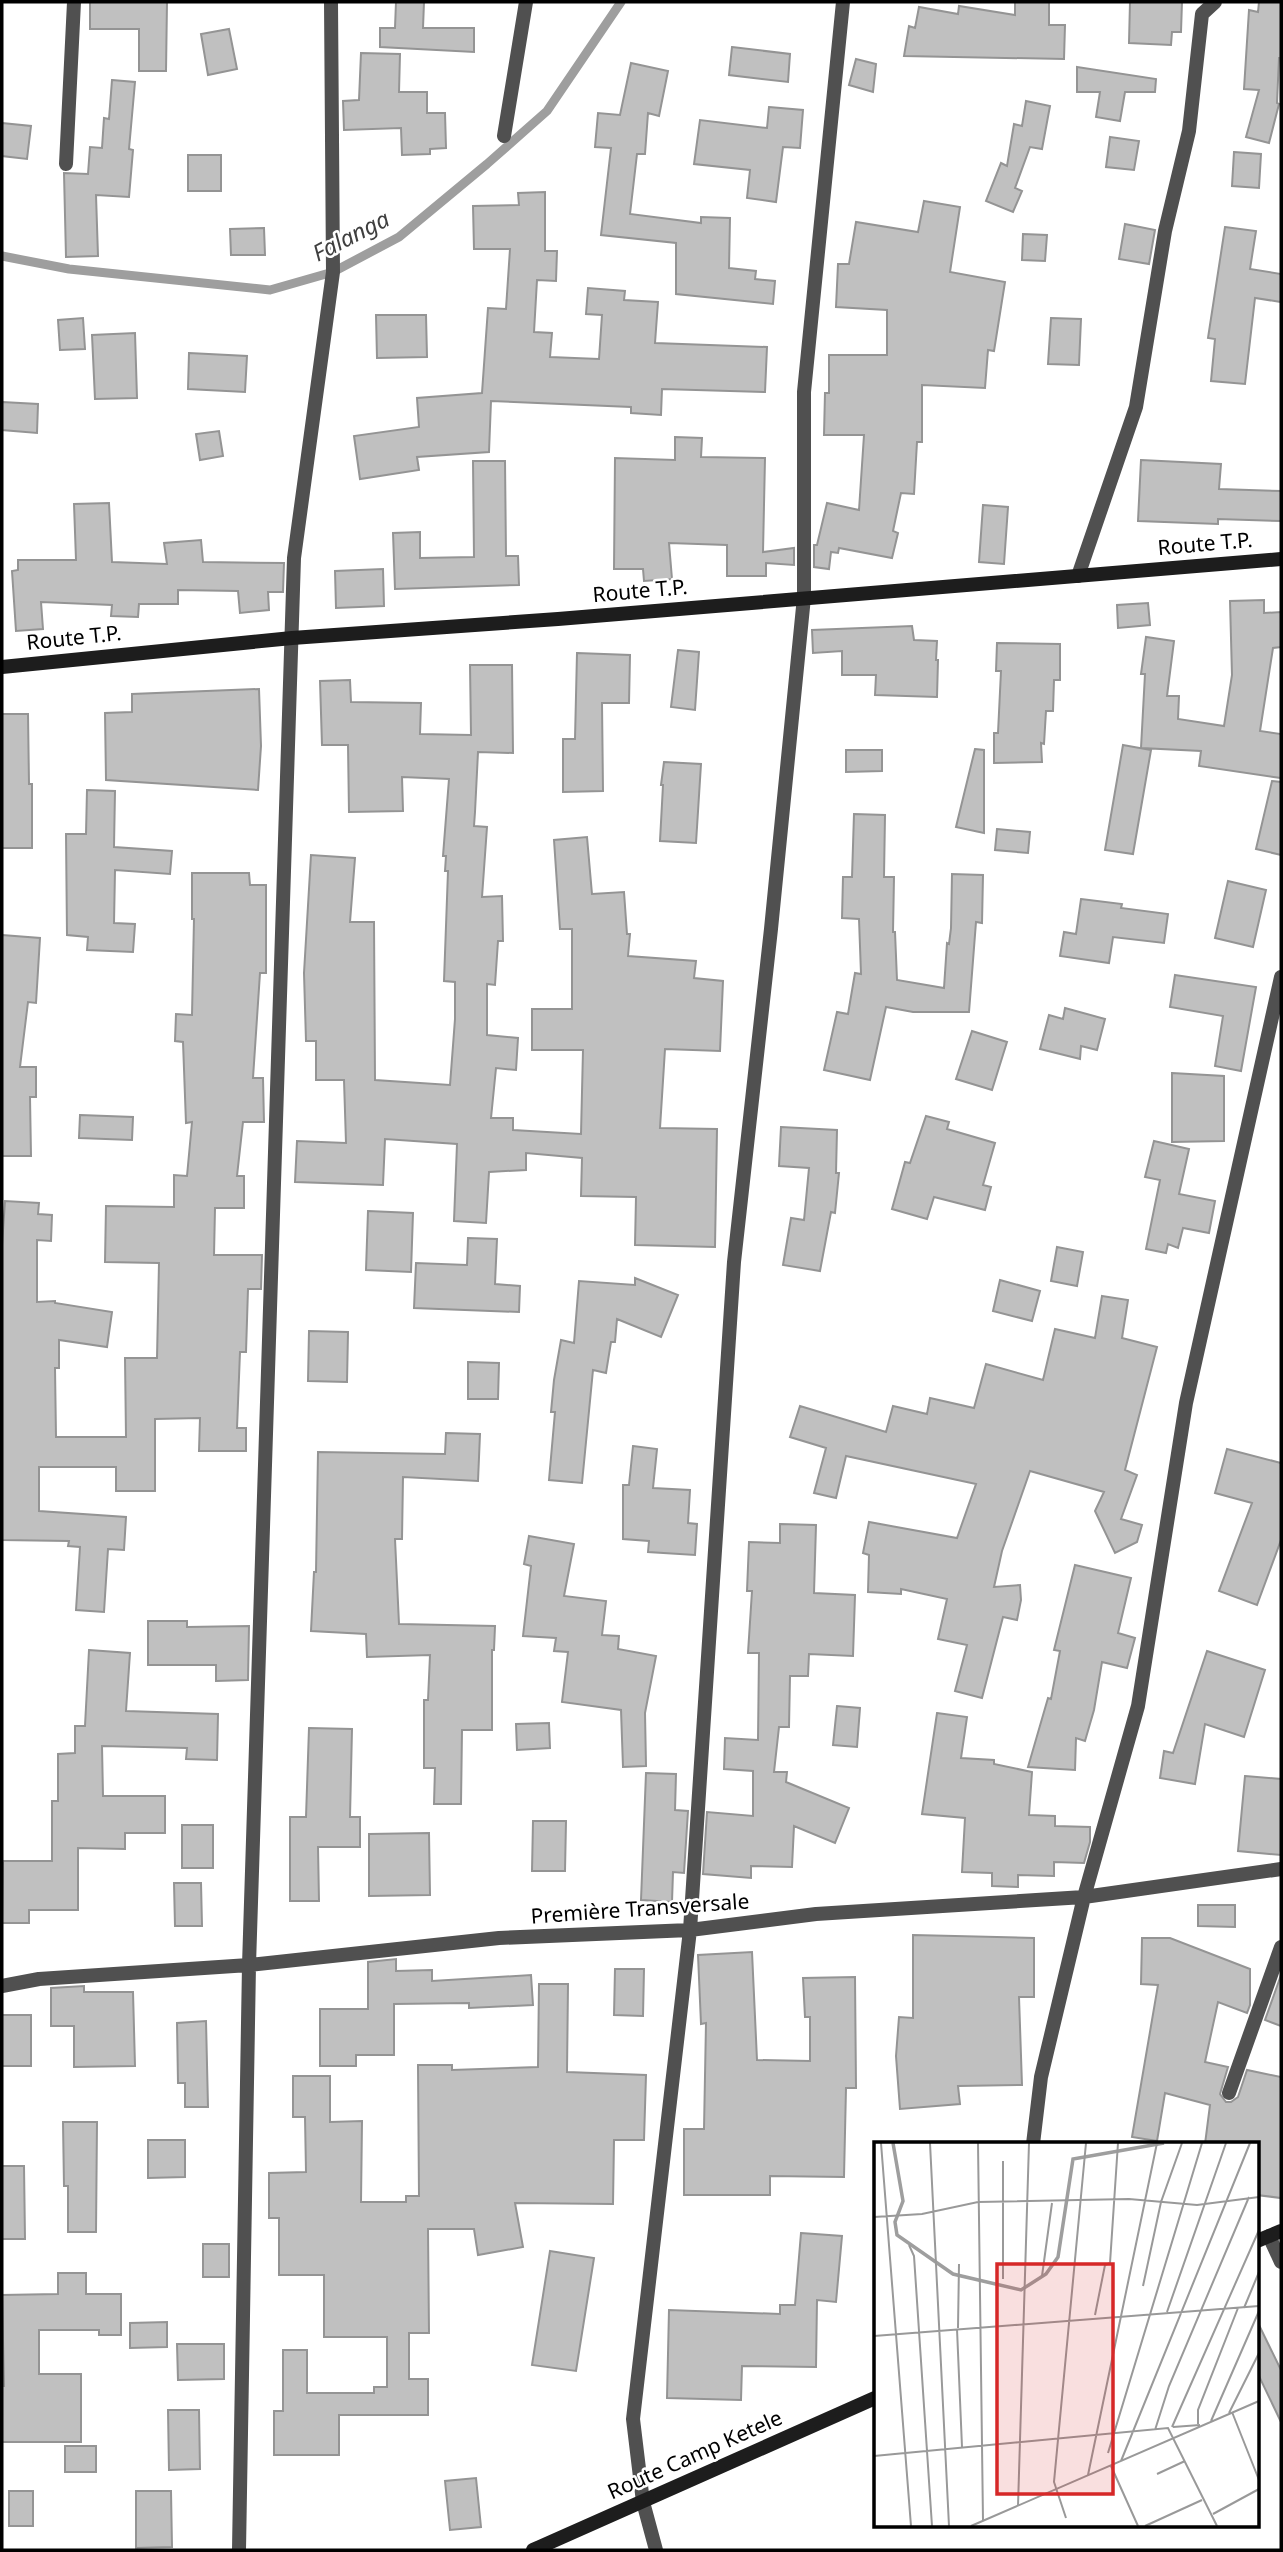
<svg xmlns="http://www.w3.org/2000/svg" width="1283" height="2552" font-family="'Noto Sans',sans-serif">
<style>
.lines{fill:none;stroke-linecap:round;stroke-linejoin:round}
.stream{stroke:#9e9e9e;stroke-width:9}
.building{fill:#c0c0c0;stroke:#949494;stroke-width:2}
.street{stroke:#505050;stroke-width:14}
.secondary{stroke:#1d1d1d;stroke-width:14}
.labels{text-anchor:middle;stroke-width:5;stroke-linejoin:round;paint-order:stroke}
.street-label{font-size:21px;fill:#000;stroke:#fff}
.water-label{font-size:23px;font-style:italic;fill:#3f3f3f;stroke:#fff}
.inset-river{fill:none;stroke:#9e9e9e;stroke-width:3.5}
.inset-road{fill:none;stroke:#999;stroke-width:2}
.view{fill:#d62828;fill-opacity:0.15;stroke:#d62828;stroke-width:3.5}
.inset-edge{fill:none;stroke:#000;stroke-width:3.5}
</style>
<rect width="100%" height="100%" fill="#fff"/>
<g class="lines">
<!-- stream -->
<path class="stream" d="M2,256L69,269L270,290L333,272L399,237L487,164L547,111L621,2"/>
</g>
<!-- building -->
<path class="building" d="M90,2H167L166,71H139V29H90Z
M396,2H424L423,28H474V52L380,47V28H395Z
M1015,2H1049V25H1065L1064,59L904,56L909,26L915,28L919,7L958,14L959,6L1015,15Z
M1130,2H1182L1181,32H1172L1171,45L1129,43Z
M1259,2H1281V58H1279L1277,103L1279,104L1269,143L1246,137L1259,90L1244,89L1249,10L1258,12Z
M229,29L237,69L208,75L201,34Z
M732,47L790,54L788,82L729,75Z
M361,53L400,54L399,92H427V113H445L446,148L430,149V154L402,155L401,128L344,130L343,101L359,100Z
M856,59L876,64L873,92L849,85Z
M631,63L668,71L659,116L648,113L645,154H637L630,214L701,223V217L730,218L729,268L756,271L755,279L775,281L773,304L676,294V243L601,235L611,148L595,147L598,113L620,115Z
M1077,67L1156,79L1155,92H1125L1120,121L1096,117L1100,92H1077Z
M112,80L135,82L129,149L133,150L129,197L96,195L98,256L66,257L64,173L88,174L90,147L102,148L104,118L109,119Z
M1026,101L1050,106L1042,149L1030,147L1015,188L1022,191L1013,212L986,201L1001,163L1007,166L1014,124L1022,126Z
M769,107L803,110L800,148L783,147L776,202L747,198L750,170L694,164L700,120L767,128Z
M2,123L31,126L27,159L2,156Z
M1110,137L1139,141L1134,170L1106,167Z
M1234,152L1261,154L1259,188L1232,186Z
M188,155H221V191H188Z
M545,192V251H557L556,281L537,280L534,332L552,333L550,357L599,359L602,315L586,314L588,288L625,291L624,300L658,302L655,343L767,347L765,392L662,389L661,415L631,413V407L491,401L489,452L417,457L419,470L360,479L354,436L419,427L417,398L482,393L488,308L506,309L510,249H474L473,206L519,205L518,193Z
M924,201L960,207L950,272L1005,282L994,351L988,350L985,388L922,385V442H917L914,494L901,493L893,531L898,533L892,558L839,548L838,553L831,552L829,569L814,567V545H817L827,503L859,510L864,435H824L825,393H829V355H887V310L836,307L838,264H849L856,222L918,232Z
M1125,224L1155,230L1149,264L1119,259Z
M1225,227L1256,231L1250,269L1281,274V302L1255,298L1245,384L1211,381L1215,339L1208,338Z
M264,228L265,255H231L230,229Z
M1023,234L1047,235L1045,261L1022,260Z
M376,315H426L427,357L377,358Z
M83,318L85,349L60,350L58,320Z
M1051,318L1081,319L1079,365L1048,364Z
M135,333L137,398L95,399L92,335Z
M189,353L247,356L245,392L188,389Z
M2,402L38,404L37,433L2,430Z
M219,431L223,456L200,460L196,434Z
M675,437L702,438L701,457L765,458L763,552L794,548V565L766,563V576H727V545L669,543L672,579L644,581L643,569H614L615,458L675,460Z
M1141,460L1221,464L1219,489L1281,491V521L1218,519V524L1138,521Z
M473,461H505L506,556H518L519,585L395,589L393,533L420,532V558L474,557Z
M109,503L112,562L167,564L164,543L201,540L203,562L284,563L283,592H268L269,610L240,613L238,591L178,590V604H139L138,617L111,616L112,605L41,602L43,629L16,631L12,571L18,570V560H76L74,504Z
M983,505L1008,507L1004,564L979,562Z
M383,569L384,606L336,608L335,571Z
M1264,600V613L1281,612V647L1273,648L1260,731L1281,734V778L1199,766L1201,751L1141,748L1145,674H1141L1146,637L1174,641L1167,696H1179L1178,719L1224,726L1232,675L1230,601Z
M1148,603L1150,625L1118,628L1117,605Z
M912,626L914,640L937,641L936,660H938L937,697L875,695L876,675H842V651L813,653L812,630Z
M997,643L1060,644V680H1054L1053,711H1046L1044,744L1041,743L1042,762L994,763V733H998L1001,671H996Z
M678,650L699,652L695,710L671,707Z
M577,653L630,655L629,703H602L603,791L563,792V739H575Z
M470,665H512L513,753L478,752L475,812L474,826L487,827L482,897L502,896L503,941H498L495,985L487,984V1035L518,1038L516,1070L496,1068L491,1118H513V1130L581,1134L583,1050H532V1009H572V929H560L554,840L587,837L592,894L624,892L627,934H630L628,956L696,961L694,978L723,981L720,1051L665,1049L660,1128L717,1129L715,1247L635,1245L636,1197L581,1196L582,1158L526,1153V1170L489,1172L486,1223L454,1221L457,1144L385,1139L383,1185L295,1182L297,1141L346,1143L344,1080H316V1041H306L304,973L311,855L355,858L350,922H374L375,1080L450,1085L455,1019V982L444,981L448,871H445L446,856H443L449,779L402,777L403,811L349,812L348,745H322L320,681L350,680L351,702L421,703L420,734L471,735Z
M259,689L261,746L258,790L106,780L105,713L132,712V694Z
M2,714H28L29,784H32V848H2Z
M1123,745L1151,750L1133,854L1105,850Z
M975,749L984,750V833L956,827Z
M846,750H882V771L846,772Z
M664,762L701,764L696,843L660,841L663,785H661Z
M1272,781L1281,782V855L1256,849Z
M87,790L115,791L114,847L172,851L170,874L115,870L114,923L135,924L133,952L87,950L88,937L67,935L66,834H86Z
M854,814L885,815L884,877H894L893,932H895L897,980L944,988L947,943L949,944L951,928L952,874L983,875L982,923L976,922L969,1012H913L886,1007L870,1080L824,1070L837,1012L848,1014L855,973L861,974L859,919L842,918L843,877H852Z
M997,829L1030,832L1028,853L995,850Z
M192,873H249L250,885H266V973H260L253,1078H263L264,1122H243L237,1176H244V1208H215L214,1255H262L261,1289H248L246,1352H240L237,1428H246V1451H199L200,1418L155,1419V1491H116V1467H39V1511L126,1517L124,1550L108,1549L104,1612L76,1610L80,1547L68,1546L69,1541L2,1540V1245L5,1201L39,1203L38,1214L52,1215L51,1241L37,1240V1302L55,1301V1303L112,1312L107,1347L59,1340V1368H55L56,1437H126L125,1358H157L159,1263L105,1262L106,1206L174,1207V1175L187,1176L192,1122L186,1123L183,1042L175,1041L176,1014L192,1015L194,919H192Z
M1228,881L1266,890L1253,947L1215,938Z
M1081,899L1122,904L1121,908L1168,914L1164,943L1113,937L1109,963L1060,956L1064,932L1076,934Z
M2,935L40,938L36,1003L28,1002L20,1067H36V1097H30L31,1156H2Z
M1175,975L1256,987L1241,1071L1215,1066L1223,1016L1170,1007Z
M1065,1008L1105,1019L1097,1050L1081,1046L1080,1059L1040,1049L1049,1015L1063,1019Z
M972,1031L1007,1042L992,1090L956,1079Z
M1172,1073L1224,1076V1141L1172,1142Z
M80,1115L133,1117L132,1140L79,1138Z
M926,1116L949,1122L947,1129L995,1143L983,1185L991,1187L985,1210L934,1197L927,1219L892,1209L905,1162L910,1163Z
M781,1127L837,1130L836,1173H839L835,1213L831,1212L820,1271L783,1265L791,1218L804,1220L809,1168L779,1166Z
M1154,1141L1189,1149L1179,1194L1215,1201L1209,1233L1183,1228L1178,1248L1168,1244L1166,1253L1146,1249L1160,1180L1145,1177Z
M368,1211L413,1213L411,1272L366,1270Z
M468,1238L497,1239L495,1284L520,1286L519,1312L414,1308L416,1263L467,1265Z
M1057,1247L1083,1252L1077,1286L1051,1281Z
M635,1278L678,1295L661,1337L617,1319L615,1342H611L606,1373L593,1370L582,1483L549,1480L555,1412H551L554,1380L561,1340L574,1343L579,1281L635,1285Z
M1000,1280L1040,1291L1032,1321L993,1311Z
M1102,1296L1128,1300L1122,1338L1157,1347L1125,1470L1137,1475L1121,1519L1142,1525L1137,1542L1115,1553L1095,1511L1104,1492L1030,1471L1002,1551L994,1587L1020,1585L1021,1600L1017,1620L1003,1617L982,1698L955,1691L967,1645L938,1639L947,1599L901,1589V1594L868,1592L869,1555L863,1553L869,1522L957,1538L976,1484L846,1456L836,1498L814,1493L826,1448L790,1437L800,1406L886,1432L893,1406L927,1414L930,1398L974,1408L986,1364L1043,1380L1055,1329L1095,1338Z
M309,1331L348,1332L347,1382L308,1381Z
M468,1362L499,1363L498,1399H468Z
M446,1433L480,1434L478,1481L403,1477L402,1539H395L399,1624L495,1626L494,1650H492V1730H462L461,1804H434L435,1768H424V1700H428L430,1655L367,1657L366,1634L311,1631L314,1572H316L318,1452L445,1454Z
M633,1446L657,1449L653,1488L690,1490L688,1523L697,1524L695,1555L648,1552L649,1541L623,1539V1485H629Z
M1227,1449L1281,1463V1540L1257,1605L1219,1591L1252,1503L1215,1493Z
M780,1524L816,1525L814,1593L855,1595L853,1656L809,1654L808,1676H790L789,1727H779L774,1772H787L786,1782L849,1808L835,1843L794,1826L792,1867L751,1866V1878L703,1874L707,1812L753,1816V1771L724,1769L725,1738L758,1740L759,1653H748L752,1591H747L749,1542L780,1543Z
M529,1536L574,1544L564,1596L606,1601L602,1635L619,1636L618,1649L656,1656L645,1713L646,1766L623,1767L621,1710L562,1702L568,1652L554,1651L556,1638L523,1636L531,1566L524,1564Z
M1075,1565L1131,1578L1118,1633L1135,1638L1127,1668L1102,1662L1094,1710L1085,1741L1076,1738L1075,1770L1028,1767L1048,1698L1051,1699L1060,1651L1054,1650Z
M148,1621H187V1627L249,1626L248,1680L216,1681V1665H148Z
M89,1650L130,1653L126,1711L218,1714L217,1760L186,1759L187,1748L102,1746L103,1796H165V1833H125V1849L78,1848V1910H29V1923H2L3,1861H52V1801H58V1754L75,1753V1726H85Z
M1207,1651L1265,1670L1244,1737L1205,1724L1195,1784L1160,1778L1164,1751L1173,1753Z
M837,1706L860,1708L857,1747L833,1745Z
M937,1713L967,1717L961,1758L994,1760V1764L1032,1772L1029,1815L1055,1816V1826L1090,1827V1842L1084,1863L1054,1862V1876L1018,1875V1887L992,1886V1873L962,1872L965,1818L922,1814Z
M549,1723L550,1748L517,1750L516,1724Z
M309,1728L352,1729L350,1817H360V1847H318L319,1901H290V1817H306Z
M646,1773L676,1774L675,1810L688,1811L684,1873L673,1872L672,1902L641,1900Z
M1245,1776L1281,1779V1855L1238,1851Z
M533,1821H566L565,1871H532Z
M182,1825H213V1868H182Z
M429,1833L430,1895L369,1896V1834Z
M174,1883H201L202,1926H175Z
M1198,1905H1235V1927L1198,1926Z
M913,1935L1034,1938V1997H1019L1022,2085L958,2086L960,2104L900,2109L896,2056L899,2017L913,2018Z
M1142,1938H1170L1250,1969V2005L1247,2013L1218,2002L1205,2062L1228,2067L1220,2094L1226,2102H1231L1238,2097L1247,2070L1281,2077V2198L1257,2195V2144H1205L1210,2105L1165,2093L1157,2141L1132,2137L1158,1985L1141,1984Z
M752,1952L757,2060L810,2061V2017H805L803,1978L855,1977L856,2088H846L844,2177L770,2176V2195H684V2129H704L706,2023L701,2024L698,1955Z
M396,1959V1971L432,1970V1981L531,1975L533,2005L469,2008V2003L394,2004V2055H356V2066H320V2009H368V1962Z
M615,1969H644L643,2016L614,2015Z
M1281,1975V2026L1265,2020Z
M539,1984H568L567,2072L646,2075L644,2140H614L613,2204L515,2203L523,2247L478,2255L474,2229H428L429,2333H409V2379H428V2415H339V2455H274V2411H283V2350H307V2393H374V2387H387V2337H324V2275H279V2218H269V2173L306,2172L305,2117H293V2076H330V2122L362,2121L361,2202H406V2196H419L418,2065H452V2070L538,2067Z
M84,1986V1992H133L135,2066L74,2067V2026H51V1988Z
M2,2015H31V2066H2Z
M206,2021L208,2107H185V2083H178L177,2023Z
M63,2122H97L96,2232H68V2186H64Z
M148,2140H185V2177L148,2178Z
M2,2166H24L25,2239H2Z
M801,2233L842,2236L836,2302L817,2300L816,2367L742,2366L741,2400L667,2398L669,2310L780,2314V2305H795Z
M203,2244H229V2277H203Z
M550,2251L594,2258L576,2371L532,2365Z
M58,2273H86V2294H121V2335H99V2330H39V2374H81V2442H2V2386H4L2,2295L58,2294Z
M1257,2321L1281,2370V2422L1257,2372Z
M167,2322V2347L130,2348V2323Z
M177,2344H224V2379L178,2380Z
M168,2410H199L200,2469L169,2470Z
M65,2446H96V2472H65Z
M476,2478L481,2527L450,2530L445,2481Z
M9,2491H33V2526H9Z
M136,2491H171L172,2547L136,2548Z"/>
<g class="lines">
<!-- street -->
<path class="street" d="M504,136L526,2
M66,164L74,2
M1078,576L1136,407L1165,231L1189,131L1202,14L1215,2
M2,1986L39,1979L249,1965L499,1938L690,1930L816,1914L1084,1897L1281,1869
M1229,2093L1281,1947
M1033,2144L1041,2077L1084,1897L1138,1706L1186,1403L1281,977
M1269,2236L1281,2262
M239,2550L249,1965L294,558L333,272L331,2
M656,2550L643,2502L633,2419L690,1930L734,1262L771,929L804,597V392L843,2"/>
<!-- secondary -->
<path class="secondary" d="M2,667L292,638L558,619L1281,559
M1257,2241L1281,2231
M533,2550L875,2398"/>
</g>
<g class="labels">
<!-- street labels -->
<g class="street-label">
<text transform="translate(1205 544) rotate(-5)" y="7">Route T.P.</text>
<text transform="translate(640 591) rotate(-5)" y="7">Route T.P.</text>
<text transform="translate(74 638) rotate(-6)" y="7">Route T.P.</text>
<text transform="translate(640 1909) rotate(-4)" y="7">Première Transversale</text>
<text transform="translate(695 2455) rotate(-24)" y="7">Route Camp Ketele</text>
</g>
<!-- water labels -->
<g class="water-label">
<text transform="translate(351 236) rotate(-27)" y="8">Falanga</text>
</g>
</g>
<!-- overview -->
<g transform="translate(874 2142)">
<rect width="385" height="385" fill="#fff"/>
<path class="inset-river" d="M19,1L29,59L21,80L23,93L79,132L147,148L172,132L184,115L199,17L290,1"/>
<path class="inset-road" d="M7,1L37,384M56,1L75,384M104,1L109,378M0,75L48,72L104,60L255,57L323,63L385,55M35,103L40,114L58,384M168,134L178,61M129,137V19M269,144L287,60L308,1M370,166L385,130M293,170L352,1M221,173L231,123L236,121L244,1M84,186L85,122M83,187L88,305M0,194L385,164M358,270L385,338M355,271L385,211M337,279L385,169M324,282V268L364,166M298,285L385,88M299,285L326,283M281,288L295,244L375,55M234,311L328,1M0,314L294,286L343,384M247,319L376,1M237,324L264,384M283,332L311,319M214,333L283,1M144,364L155,1M339,372L385,347M192,376L180,340L212,1M97,384L385,259M271,384L328,358"/>
<path class="view" d="M123,122H239V352H123Z"/>
<rect width="385" height="385" class="inset-edge"/>
</g>
<!-- border -->
<rect width="1283" height="2552" fill="none" stroke="#000000" stroke-width="7"/>
</svg>
